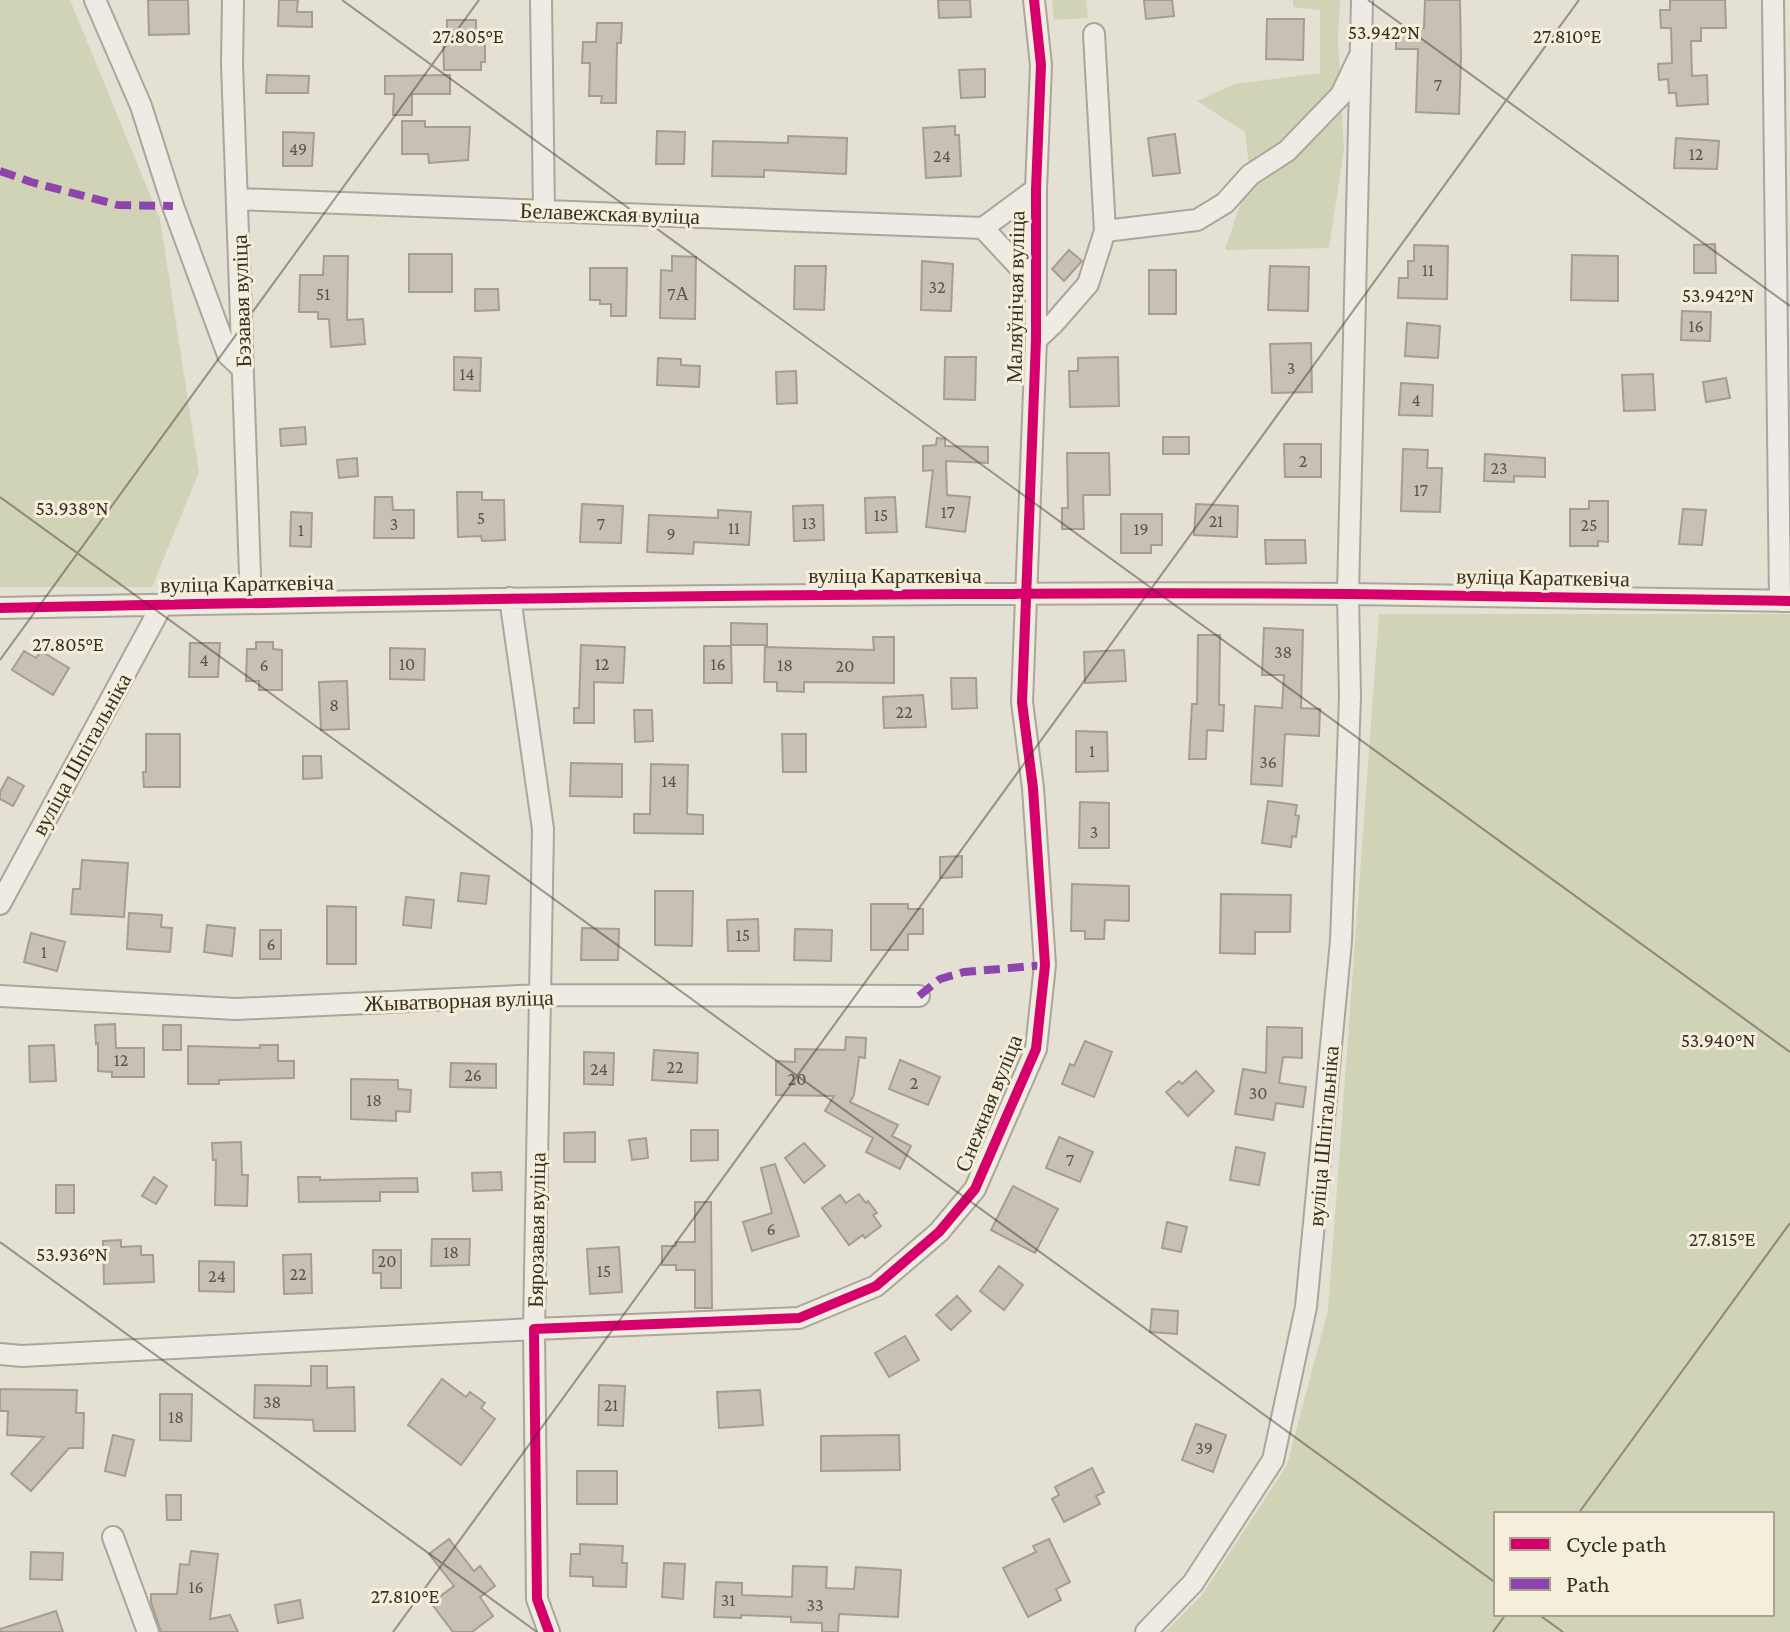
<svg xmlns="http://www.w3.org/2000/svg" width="1790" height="1632" font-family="'Crimson Pro',serif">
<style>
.green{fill:#d1d3b7;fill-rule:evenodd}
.building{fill:#c8c0b4;stroke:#a59d92;stroke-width:2}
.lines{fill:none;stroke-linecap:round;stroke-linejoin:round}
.minor-casing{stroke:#aaa69b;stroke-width:24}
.minor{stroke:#edebe3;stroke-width:20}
.quiet{stroke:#8e44ad;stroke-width:8;stroke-dasharray:16 8;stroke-linecap:butt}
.cycleway-casing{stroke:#f4eedb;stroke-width:15}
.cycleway{stroke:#d6006c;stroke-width:10}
.ticks{fill:none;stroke:#3a2f23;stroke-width:2;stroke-opacity:0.45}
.labels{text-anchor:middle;stroke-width:6;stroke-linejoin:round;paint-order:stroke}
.number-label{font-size:18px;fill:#5e5347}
.street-label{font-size:22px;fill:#3a2f23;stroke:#f4eedb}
.ticks-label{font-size:20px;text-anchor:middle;fill:#3a2f23;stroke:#f4eedb;stroke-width:6;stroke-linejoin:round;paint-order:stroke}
</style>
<rect width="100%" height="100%" fill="#e4e0d3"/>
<!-- green -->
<path class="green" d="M0,0H70L160,219L199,472L152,587H0Z
M1052,0H1086L1088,18L1054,20Z
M1293,0H1340L1338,39L1344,150L1329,248L1225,250L1250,175L1245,132L1197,101L1235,84L1320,73V10L1293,7Z
M1379,614H1790V1632H1165L1202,1595L1287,1465L1328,1310ZM1496,1514H1772V1614H1496Z"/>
<!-- building -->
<path class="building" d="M148,0H188L189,34L149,35Z
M279,0H298L297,12H312V27L278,26Z
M938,0H970L971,17L939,18Z
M1144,0H1172L1174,16L1146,19Z
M1425,0H1460L1461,58L1459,114L1416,112L1418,49H1396V29L1424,28Z
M1670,0H1725L1726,28H1701V41H1691L1692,76L1707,75L1708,104L1677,106L1676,93H1669L1668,79L1659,80L1658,64L1672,63L1671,28H1661L1660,10H1670Z
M1267,19H1304L1303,60L1266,59Z
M447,20H476V35H480V45L485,44V62H481V70H444L443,37H447Z
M597,23H622L621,43H617L616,103H601L602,96H589L590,63H582L583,42H596Z
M985,69V97L961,98L959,70Z
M267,75L309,76L308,93H266Z
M450,75V94H412V115H393L394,94H385V76Z
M402,121H425V127H470L468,160L429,163L428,154H402Z
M955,126V135H959L961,176L926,178L923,128Z
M657,131L685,132L684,164H656Z
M283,132L314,133L312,166H283Z
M1175,134L1180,173L1153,176L1148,138Z
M788,136L847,138L846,174L764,170V177L712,176L713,141L788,143Z
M1676,138L1719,141L1717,169L1674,168Z
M1715,244L1716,273H1694V245Z
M1414,245L1448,246L1447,299L1398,298L1399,278H1408V261H1414Z
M1069,250L1082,261L1064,281L1052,269Z
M409,254H452V292H409Z
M1572,255L1618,256V301L1571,300Z
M324,256H348L347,320L363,319L365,344L331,347L329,319H318V312H299L300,275H323Z
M672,256L696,257L695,319L660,318L661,270L672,271Z
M922,261L953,264L951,311L921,310Z
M795,266H826L824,310L794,309Z
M1270,266L1309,267L1308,311L1268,310Z
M590,268H627L626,316H611V304H600V300H590Z
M1149,270H1176V314H1149Z
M475,289H498L499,310L475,311Z
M1682,311L1711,312L1710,341L1681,340Z
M1407,323L1440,326L1438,358L1405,356Z
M1311,343L1312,392L1272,393L1270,344Z
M454,357L481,358L480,391L454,390Z
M945,357H976L975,400L944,399Z
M1118,357L1119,406L1070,407L1069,371H1078V358Z
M658,358L681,359V365L700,366L699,387L657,385Z
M796,371L797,403L777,404L776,372Z
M1653,374L1655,410L1624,411L1622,375Z
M1726,378L1730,398L1706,402L1703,382Z
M1401,383L1433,385L1432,416L1399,415Z
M305,427L306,444L281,446L280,429Z
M1163,437H1189V454H1163Z
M937,438L945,439V446L988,447V463L946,461L947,495L970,497L965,532L926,527L933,470L923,471V446L936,445Z
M1284,444H1321V477H1285Z
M1403,449L1428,450L1427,468H1442L1440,512L1401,511Z
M1067,453H1109L1110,495H1083L1084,529H1062V508H1068Z
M1485,454L1545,458V477L1514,476V482L1484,481Z
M357,458L358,476L339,478L337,460Z
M457,492H482V500H504L505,540L482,541L481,536L458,537Z
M375,497H392L393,510H414V538H374Z
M895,497L897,532L866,533L865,498Z
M1589,501H1608V542L1598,541V546H1570V509H1589Z
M582,504L623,506L621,543L580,542Z
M1196,504L1238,506L1237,537L1194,535Z
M823,505L824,540L794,541L793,506Z
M1683,509L1706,510L1702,545L1679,544Z
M718,510L751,512L749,545L694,542L693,554L647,552L649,515L718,518Z
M291,512L312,513L311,547L290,546Z
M1121,514H1162V545H1151V553H1121Z
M1265,540H1305L1306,563L1266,564Z
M731,623L767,624V645H731Z
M1264,628L1303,630L1301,708L1320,709L1319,736L1285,734L1282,786L1251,784L1255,706L1282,708L1284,675H1262Z
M1198,635H1220L1219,705H1224L1223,731L1207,730L1206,759H1189L1192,704H1197Z
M873,637H894V683L804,682V692L777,691V682H764L765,647L874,650Z
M256,642H273V649L282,650V690H259V681H246L247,649H256Z
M190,643H220L218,677H189Z
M581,645L625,647L623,683L594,682V723H574V708H579Z
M704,646H731L732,683H704Z
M390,648L425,649L424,680L390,679Z
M1124,650L1126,681L1085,683L1084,652Z
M24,651L36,658L41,651L69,668L53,695L12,670Z
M951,678H976L977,708L952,709Z
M347,681L349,729L321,730L319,682Z
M923,695L926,727L884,728L883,697Z
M634,710H652L653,741L635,742Z
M1076,731L1107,732L1108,771L1076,772Z
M146,734H180V787H144L143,772H146Z
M782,734H806V772H783Z
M303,756H321L322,778L303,779Z
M571,763L622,764V797L570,796Z
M651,764L688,765L687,814L703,815V834L634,833V814H650Z
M8,777L24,786L13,806L0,799V792Z
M1268,801L1297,805L1295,815L1299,816L1296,837L1292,836L1291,847L1262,843Z
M1080,802L1109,803V848H1079Z
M962,856V877L940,878V857Z
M82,860L128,863L124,917L71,914L73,889H80Z
M461,873L489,876L486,904L458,901Z
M1072,884L1129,886V921L1105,920L1104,939H1085V931H1071Z
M655,891H693L692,946L655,945Z
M1221,894L1291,895L1290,932H1255V954L1220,953Z
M406,897L434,900L431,928L403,925Z
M871,904H908V909H923V934H908V950H871Z
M327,906L356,907V964H327Z
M129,913L162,915L161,927L172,928L170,952L127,949Z
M758,919L759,951H728L727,920Z
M207,925L235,928L232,956L204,952Z
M582,928L619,929L618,960H581Z
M795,929L832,930L831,961L794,960Z
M260,930H281V959H260Z
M31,933L65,942L57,971L24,962Z
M115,1024L116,1048H144V1077H112V1072L98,1071V1043L96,1044L95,1025Z
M163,1025H181V1050H163Z
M1267,1027L1302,1028V1058L1283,1057L1279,1083L1306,1087L1303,1107L1276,1103L1273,1120L1235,1114L1243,1069L1266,1073Z
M846,1037L866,1038L865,1058L859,1057L854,1095L850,1102L898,1125L892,1136L911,1146L900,1169L866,1152L873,1138L825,1111L834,1096L776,1095V1061L795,1062V1049L845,1050Z
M1085,1041L1112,1052L1094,1097L1062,1084L1070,1064L1074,1066Z
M54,1045L56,1081L30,1082L29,1046Z
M260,1045H278V1061H294V1078L219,1080V1084H188V1046L260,1048Z
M654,1050L698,1053L697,1083L652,1080Z
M584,1052L614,1053L613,1085L584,1084Z
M900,1060L940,1077L928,1105L889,1089Z
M451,1063L496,1064V1088L450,1087Z
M1196,1071L1214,1091L1188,1116L1166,1092L1179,1081L1182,1084Z
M351,1079L398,1080V1089L411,1090L410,1112L396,1111V1121L351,1119Z
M691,1130H718V1160L691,1161Z
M595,1132V1162H564V1133Z
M1059,1137L1093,1152L1080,1182L1046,1168Z
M646,1138L648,1158L632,1160L629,1140Z
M241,1142L242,1175H248L247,1206L215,1205L216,1160H213L212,1143Z
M804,1143L825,1166L804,1183L785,1158Z
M1236,1147L1265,1153L1259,1185L1230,1180Z
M775,1164L799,1236L752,1251L743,1222L772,1213L761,1168Z
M501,1172L502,1190L473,1191L472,1173Z
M154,1177L167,1186L156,1204L142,1196Z
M298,1177H320V1180L417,1178L418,1192H380V1201L299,1202Z
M56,1185H74V1213H56Z
M1013,1186L1058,1209L1035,1253L991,1230Z
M859,1194L866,1203L868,1201L877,1213L873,1215L881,1226L865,1238L863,1235L849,1245L822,1208L840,1195L846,1203Z
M695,1202H711L712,1308H695V1270H676V1265H662V1246H676V1242H695Z
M1167,1222L1187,1227L1181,1252L1162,1248Z
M432,1239H470L469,1265L431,1266Z
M121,1240V1247L141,1246V1255H153L154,1282L104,1284L103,1241Z
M619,1247L622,1292L590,1294L587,1249Z
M373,1250H401V1288H381V1273H373Z
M311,1254L312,1293L284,1294L283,1255Z
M199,1261L234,1262V1292L199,1291Z
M999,1266L1023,1285L1004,1310L980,1291Z
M957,1296L971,1311L951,1330L936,1315Z
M1152,1309L1178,1311L1177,1334L1150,1332Z
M905,1336L919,1360L889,1377L875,1353Z
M311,1366H327V1388L354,1387L355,1431H314L313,1420L254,1418L255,1385L311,1386Z
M442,1379L466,1397L470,1392L485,1403L481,1408L495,1419L461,1465L408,1425Z
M599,1385L625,1386L623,1426L598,1425Z
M0,1389L77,1390L76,1413H84L83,1448H69L31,1491L11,1474L44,1437L7,1435L8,1411H0Z
M760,1390L763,1425L719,1428L717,1392Z
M160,1394H192L191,1441L160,1440Z
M1196,1424L1226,1435L1213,1472L1182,1460Z
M113,1435L134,1440L125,1476L105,1471Z
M899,1435L900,1470L821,1471V1436Z
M1092,1468L1104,1492L1096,1496L1100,1504L1064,1522L1052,1499L1059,1495L1055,1487Z
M577,1471H617V1504H577Z
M166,1495H181V1520H167Z
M449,1539L474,1571L480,1566L495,1586L480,1597L493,1616L472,1632H453L431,1603L454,1586L429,1554Z
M1049,1539L1070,1582L1056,1589L1061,1600L1028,1617L1003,1568L1036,1552L1033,1546Z
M580,1544L623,1546L622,1563H627L626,1587L593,1586V1577L570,1576L571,1554H580Z
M191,1551L218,1554L210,1619L230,1615L238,1632H161L151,1602V1594H177L180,1564L189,1565Z
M31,1552L63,1553L62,1580L30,1579Z
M664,1563L685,1564L683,1599L662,1597Z
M793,1566L827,1567L826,1588L854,1589L856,1567L901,1570L898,1617L839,1614L838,1632H822V1623L791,1622V1617L741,1615V1618L714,1617L716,1582L742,1583V1595L792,1597Z
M300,1600L303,1618L278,1623L275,1605Z
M56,1611L63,1632H0V1629Z"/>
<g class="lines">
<defs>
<path id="minor" d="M95,0L141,106L173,206L228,355L243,369
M233,0L232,64L251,603
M541,0L544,210
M1773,0L1780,601
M238,199L983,228L1036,285
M983,228L1036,189
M1105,231L1197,220L1225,203L1250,175L1287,151L1341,95L1358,59
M1036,340L1054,323L1088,284L1105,231L1094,34
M0,608C450,599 899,591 1349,594C1496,595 1643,600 1790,601
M0,904L162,605
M0,996L236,1009L541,995L919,996
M0,1354L22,1356L534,1329L543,829L510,598
M113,1537L148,1632
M549,1632L537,1599L534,1329L799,1318L876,1286L939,1232L975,1189L1036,1049L1045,965L1033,788L1022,702L1036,340V189L1041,65L1034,0
M1146,1632L1193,1583L1273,1460L1306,1307L1341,941L1350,697L1348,594L1362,0"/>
</defs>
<!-- minor casing -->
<use href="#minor" class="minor-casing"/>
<!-- minor -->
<use href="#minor" class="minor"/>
<!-- quiet -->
<path class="quiet" d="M0,171L31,182L118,205L173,206
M919,996L940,979L964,972L1045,965"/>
<defs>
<path id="cycleway" d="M0,608C450,599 899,591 1349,594C1496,595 1643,600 1790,601
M549,1632L537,1599L534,1329L799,1318L876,1286L939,1232L975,1189L1036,1049L1045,965L1033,788L1022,702L1036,340V189L1041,65L1034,0"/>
</defs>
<!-- cycleway casing -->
<use href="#cycleway" class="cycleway-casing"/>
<!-- cycleway -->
<use href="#cycleway" class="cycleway"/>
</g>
<!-- ticks -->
<path class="ticks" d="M342,0L1790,1052M1368,0L1790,306M0,497L1496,1583M0,660L479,0M0,1242L537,1632M1578,1514L1790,1223M1538,1614L1563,1632M393,1632L1579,0M1493,1632L1506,1614"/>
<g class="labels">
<!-- number labels -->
<g class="number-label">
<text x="1438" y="91">7</text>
<text x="298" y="155">49</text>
<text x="1696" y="160">12</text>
<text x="942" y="162">24</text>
<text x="1428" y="276">11</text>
<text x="937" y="293">32</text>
<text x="323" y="300">51</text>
<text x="678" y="300">7А</text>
<text x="1696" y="332">16</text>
<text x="1291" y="374">3</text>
<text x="467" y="380">14</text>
<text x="1416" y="406">4</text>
<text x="1303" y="467">2</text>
<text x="1499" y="474">23</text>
<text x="1421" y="496">17</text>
<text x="948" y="518">17</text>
<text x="881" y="521">15</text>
<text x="481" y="524">5</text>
<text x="1216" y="527">21</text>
<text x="809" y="529">13</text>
<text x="394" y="530">3</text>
<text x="601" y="530">7</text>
<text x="1589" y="531">25</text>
<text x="734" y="534">11</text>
<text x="1141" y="535">19</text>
<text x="301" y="536">1</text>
<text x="671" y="540">9</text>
<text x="1283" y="658">38</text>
<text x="204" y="666">4</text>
<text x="407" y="670">10</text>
<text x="602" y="670">12</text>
<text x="718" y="670">16</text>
<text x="264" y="671">6</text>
<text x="785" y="671">18</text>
<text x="845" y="672">20</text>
<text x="334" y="711">8</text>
<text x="904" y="718">22</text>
<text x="1092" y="757">1</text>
<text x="1268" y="768">36</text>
<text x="669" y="787">14</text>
<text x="1094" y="838">3</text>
<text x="743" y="941">15</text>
<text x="271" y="950">6</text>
<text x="44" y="958">1</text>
<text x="121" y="1066">12</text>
<text x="675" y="1073">22</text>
<text x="599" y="1075">24</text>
<text x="473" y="1081">26</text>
<text x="797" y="1085">20</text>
<text x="914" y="1089">2</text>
<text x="1258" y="1099">30</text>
<text x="374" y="1106">18</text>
<text x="1070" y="1166">7</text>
<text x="771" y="1235">6</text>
<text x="451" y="1258">18</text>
<text x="387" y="1267">20</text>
<text x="604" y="1277">15</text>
<text x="298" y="1280">22</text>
<text x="217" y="1282">24</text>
<text x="272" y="1408">38</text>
<text x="611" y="1411">21</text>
<text x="176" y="1423">18</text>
<text x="1204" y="1454">39</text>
<text x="196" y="1593">16</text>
<text x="728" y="1606">31</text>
<text x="815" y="1611">33</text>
</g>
<!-- street labels -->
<g class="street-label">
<text transform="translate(610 213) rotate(2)" y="8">Белавежская вуліца</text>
<text transform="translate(1015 297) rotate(-89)" y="8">Маляўнічая вуліца</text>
<text transform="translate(241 301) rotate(-92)" y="8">Бэзавая вуліца</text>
<text x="895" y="583">вуліца Караткевіча</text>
<text transform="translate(1543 577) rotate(1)" y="8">вуліца Караткевіча</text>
<text transform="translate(247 583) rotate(-1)" y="8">вуліца Караткевіча</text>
<text transform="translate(81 754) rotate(-61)" y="8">вуліца Шпітальніка</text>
<text transform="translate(459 1000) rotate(-2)" y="8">Жыватворная вуліца</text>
<text transform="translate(988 1103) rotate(-68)" y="8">Снежная вуліца</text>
<text transform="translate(1323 1136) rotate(-85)" y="8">вуліца Шпітальніка</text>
<text transform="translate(536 1230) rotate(-89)" y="8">Бярозавая вуліца</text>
</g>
</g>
<g class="ticks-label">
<text x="1384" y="39">53.942°N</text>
<text x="468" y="43">27.805°E</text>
<text x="1567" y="43">27.810°E</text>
<text x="1718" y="302">53.942°N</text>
<text x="72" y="515">53.938°N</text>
<text x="68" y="651">27.805°E</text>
<text x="1718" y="1047">53.940°N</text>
<text x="1722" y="1246">27.815°E</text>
<text x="72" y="1261">53.936°N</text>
<text x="405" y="1603">27.810°E</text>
</g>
<!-- legend -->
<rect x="1494" y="1512" width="280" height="104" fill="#f4eedb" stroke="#aaa291" stroke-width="2"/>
<rect x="1510" y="1538" width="40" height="12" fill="#d6006c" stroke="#aaa291" stroke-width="2"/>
<text x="1566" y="1552" font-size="24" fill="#3a2f23">Cycle path</text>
<rect x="1510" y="1578" width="40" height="12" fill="#8e44ad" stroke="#aaa291" stroke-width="2"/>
<text x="1566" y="1592" font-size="24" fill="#3a2f23">Path</text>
</svg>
